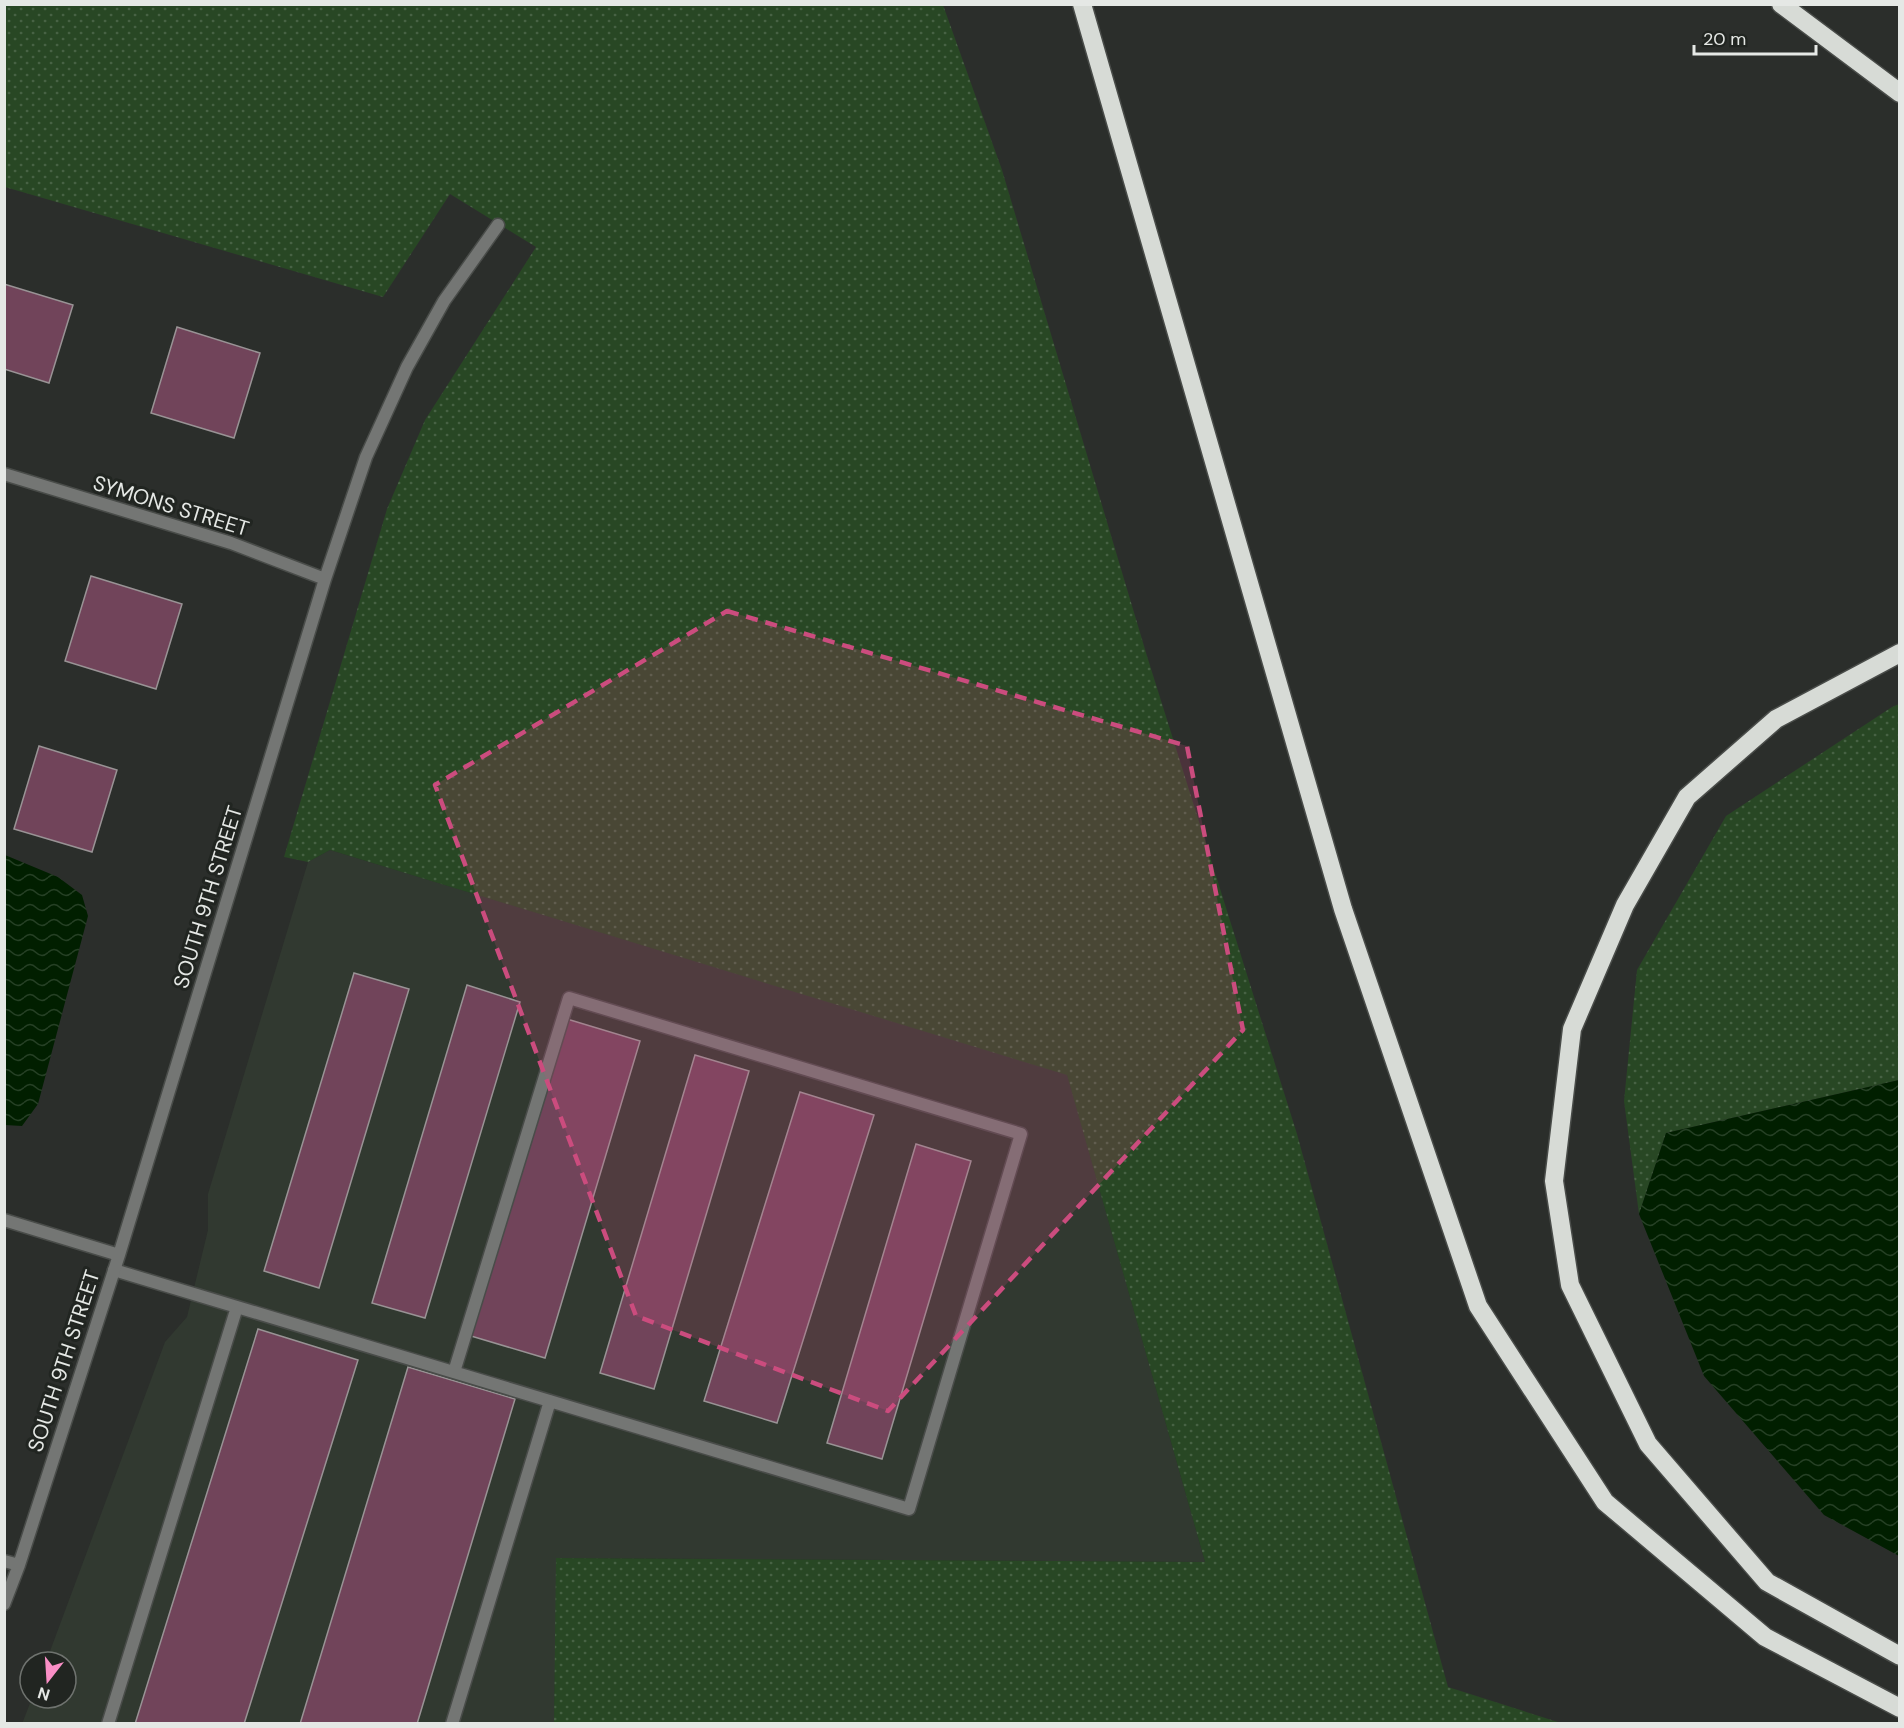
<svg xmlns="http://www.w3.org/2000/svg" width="1904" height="1728" font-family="'DM Sans',sans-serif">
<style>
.built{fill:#313930}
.grass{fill:url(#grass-dots)}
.water{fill:url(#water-waves)}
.building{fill:#71445a;stroke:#999395;stroke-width:1.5}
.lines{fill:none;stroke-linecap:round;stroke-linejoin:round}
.service-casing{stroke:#494c49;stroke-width:15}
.minor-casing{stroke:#494c49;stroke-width:15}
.motorway-casing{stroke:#494c49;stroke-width:21}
.service{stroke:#747674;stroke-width:12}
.minor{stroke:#747674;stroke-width:12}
.motorway{stroke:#d7dbd6;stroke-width:18}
.marked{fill:#cb4c7e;fill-opacity:0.2;stroke:#cb4c7e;stroke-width:4.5;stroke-dasharray:12 8;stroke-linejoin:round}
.labels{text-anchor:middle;stroke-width:6;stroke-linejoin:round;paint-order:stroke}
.street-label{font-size:21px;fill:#e5e8e5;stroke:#212521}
</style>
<defs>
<pattern id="grass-dots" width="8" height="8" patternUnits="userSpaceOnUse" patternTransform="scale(1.5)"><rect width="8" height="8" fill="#284724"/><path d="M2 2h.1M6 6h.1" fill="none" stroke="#476244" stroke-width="1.8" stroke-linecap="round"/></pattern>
<pattern id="water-waves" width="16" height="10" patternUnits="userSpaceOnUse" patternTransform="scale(1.5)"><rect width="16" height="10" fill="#011f00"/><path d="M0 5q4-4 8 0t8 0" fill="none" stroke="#264025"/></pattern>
</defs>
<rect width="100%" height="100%" fill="#2b2e2b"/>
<!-- built -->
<path class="built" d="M330,850L1067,1074L1205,1562L557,1558L554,1723L22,1724L32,1698H66V1662H46L165,1342L187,1317L208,1230V1194L308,862Z"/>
<!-- grass -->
<path class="grass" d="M4,5H943L1002,170L1147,656L1297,1134L1448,1687L1561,1723H554L556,1558L1205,1562L1067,1075L330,850L308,862L284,857L387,509L425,420L536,247L450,194L383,297L5,187Z
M1899,704V1080L1666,1133L1639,1214L1624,1101L1637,970L1726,816L1892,707Z"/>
<!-- water -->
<path class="water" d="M5,855L58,877L82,895L88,916L38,1104L22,1126L5,1125Z
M1899,1080H1900L1899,1556L1824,1515L1704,1376L1639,1214L1666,1133Z"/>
<!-- building -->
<path class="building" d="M4,284L73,305L49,383L4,369Z
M177,327L260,353L234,438L151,413Z
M91,576L182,604L156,689L65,661Z
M39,746L117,770L92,852L14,829Z
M354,973L409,989L319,1288L264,1271Z
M467,985L520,1002L425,1318L372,1303Z
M567,1019L640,1041L545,1358L471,1336Z
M695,1055L749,1071L654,1389L600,1373Z
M800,1092L874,1115L777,1423L704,1401Z
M916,1144L971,1161L882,1459L827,1443Z
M258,1329L358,1360L244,1724H135Z
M408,1367L515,1399L417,1724H300Z"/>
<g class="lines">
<defs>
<path id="service" d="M114,1270L909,1509L1021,1134L569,998L454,1372
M108,1724L237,1307
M452,1724L550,1401"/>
<path id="minor" d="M4,474L231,543L325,579
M4,1220L119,1255
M4,1561L19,1565
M4,1604L19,1565L119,1255L325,579L366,457L407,367L444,301L498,225"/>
<path id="motorway" d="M1082,4L1343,909L1478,1306L1605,1502L1765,1637L1900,1708
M1781,4L1900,93
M1900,653L1776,719L1687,797L1625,905L1572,1029L1554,1181L1570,1285L1648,1444L1767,1582L1900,1656"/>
</defs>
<!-- service casing -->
<use href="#service" class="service-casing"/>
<!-- minor casing -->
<use href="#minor" class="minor-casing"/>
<!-- motorway casing -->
<use href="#motorway" class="motorway-casing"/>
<!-- service -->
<use href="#service" class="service"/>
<!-- minor -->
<use href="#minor" class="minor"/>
<!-- motorway -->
<use href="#motorway" class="motorway"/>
</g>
<!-- marked area -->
<path class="marked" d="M727,611L1187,746L1243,1030L888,1411L636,1316L435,785Z"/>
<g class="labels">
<!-- street labels -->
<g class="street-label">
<text transform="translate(171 506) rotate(17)" y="7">SYMONS STREET</text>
<text transform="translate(208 897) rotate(-73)" y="7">SOUTH 9TH STREET</text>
<text transform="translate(64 1361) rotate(-72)" y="7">SOUTH 9TH STREET</text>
</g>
</g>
<!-- border -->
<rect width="1904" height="1728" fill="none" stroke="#e5e8e5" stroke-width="12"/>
<!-- north arrow -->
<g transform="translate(48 1680) rotate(197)"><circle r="28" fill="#212521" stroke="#6f736f" stroke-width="1.5"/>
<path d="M0-4.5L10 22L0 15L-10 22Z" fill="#fa8fc6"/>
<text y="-9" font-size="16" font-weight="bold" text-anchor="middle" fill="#e5e8e5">N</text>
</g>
<!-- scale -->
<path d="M1694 45v9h122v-9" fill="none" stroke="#e5e8e5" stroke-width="3"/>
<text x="1703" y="45" font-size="18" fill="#e5e8e5" stroke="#212521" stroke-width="4.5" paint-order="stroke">20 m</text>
</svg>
